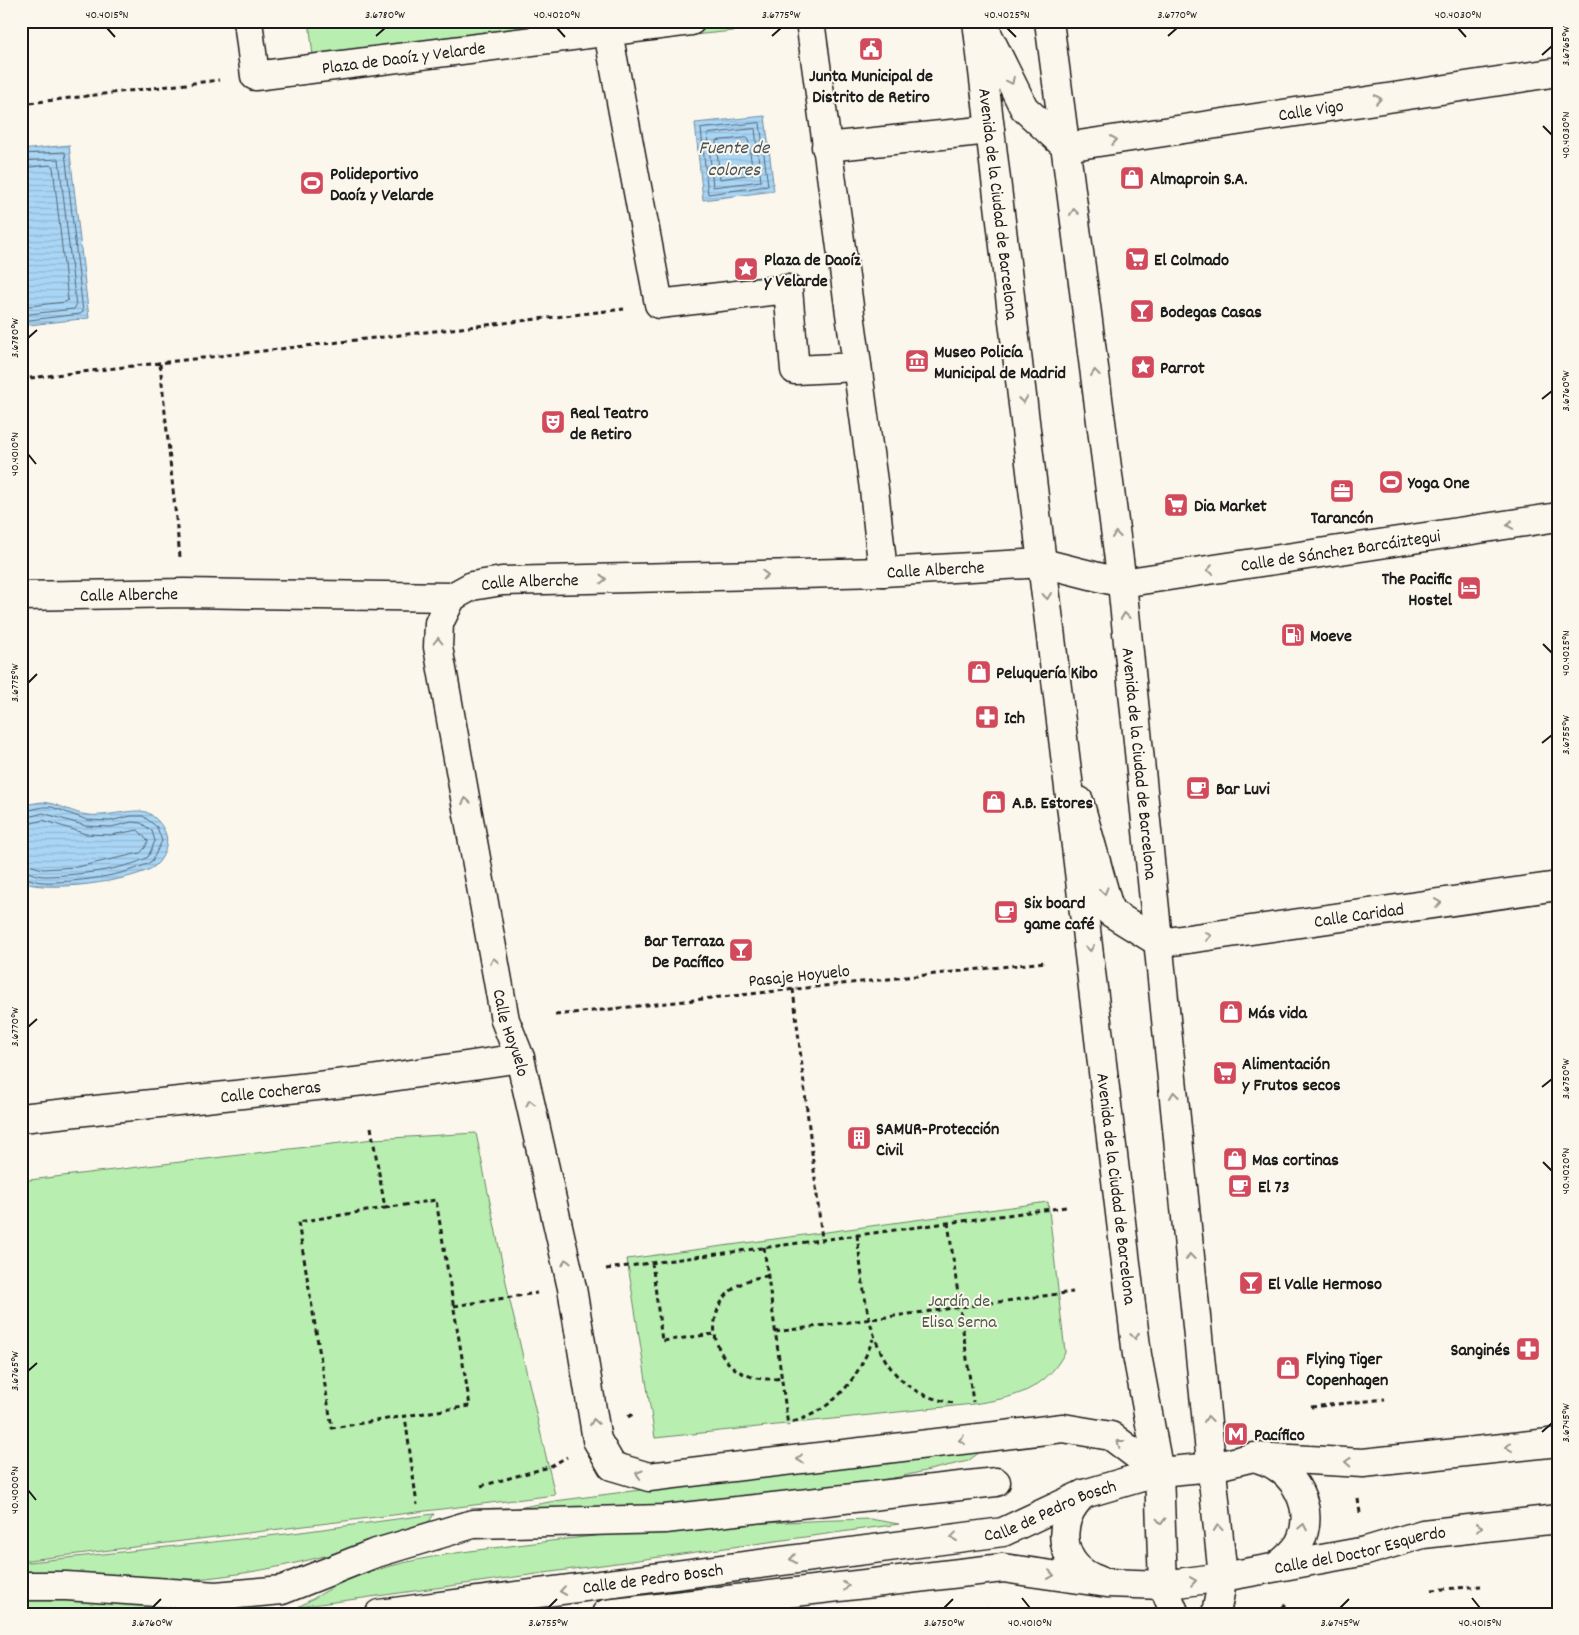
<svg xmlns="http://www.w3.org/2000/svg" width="1579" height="1635" font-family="Dekko,sans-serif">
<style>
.green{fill:#b8eeb0;stroke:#6a8566}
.water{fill:url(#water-rules);stroke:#718c9f}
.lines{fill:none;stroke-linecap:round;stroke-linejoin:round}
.shore{stroke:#556673;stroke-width:1}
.minor-casing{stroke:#1c1c1c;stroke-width:31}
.major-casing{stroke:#1c1c1c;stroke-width:31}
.path{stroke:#1c1c1c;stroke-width:3;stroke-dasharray:5 4;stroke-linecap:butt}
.minor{stroke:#fbf7ec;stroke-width:28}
.major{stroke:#fbf7ec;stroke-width:28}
.oneway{stroke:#97948e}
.ticks{fill:none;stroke:#1c1c1c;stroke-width:2}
.labels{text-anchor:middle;stroke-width:4;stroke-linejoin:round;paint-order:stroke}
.street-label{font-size:18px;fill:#1c1c1c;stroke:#fbf7ec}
.poi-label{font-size:18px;font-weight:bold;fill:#1c1c1c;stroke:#fbf7ec;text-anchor:start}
.park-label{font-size:18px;fill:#4b5b48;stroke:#fbf7ec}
.water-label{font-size:19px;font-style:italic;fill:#47545d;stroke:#fbf7ec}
.neatline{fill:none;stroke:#1c1c1c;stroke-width:2}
.ticks-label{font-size:12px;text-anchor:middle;fill:#1c1c1c}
</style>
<defs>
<pattern id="water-rules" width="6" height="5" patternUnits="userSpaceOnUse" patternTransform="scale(1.25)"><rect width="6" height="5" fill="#aad6f6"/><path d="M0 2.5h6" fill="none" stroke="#92b7d2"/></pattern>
</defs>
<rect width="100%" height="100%" fill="#fbf7ec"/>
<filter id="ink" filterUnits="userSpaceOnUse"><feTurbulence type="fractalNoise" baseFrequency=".02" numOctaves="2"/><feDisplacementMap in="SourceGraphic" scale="10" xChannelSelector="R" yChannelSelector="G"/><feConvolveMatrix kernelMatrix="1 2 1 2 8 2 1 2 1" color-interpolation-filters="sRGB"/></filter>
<g filter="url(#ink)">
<!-- green -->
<path class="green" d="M309,21H803V24L315,73Z
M476,1133L509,1297L555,1495L21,1561V1181L374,1139Z
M1048,1202L1065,1352C1045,1391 1013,1398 973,1404L655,1438L627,1259Z
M971,1447L980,1452L968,1461L899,1477L832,1489L624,1511L512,1509L555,1501Z
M434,1514L428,1523C331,1559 235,1582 131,1582C95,1582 57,1576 21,1572V1563L286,1534Z
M870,1519L899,1524L298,1607C317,1597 336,1584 355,1577C411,1557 468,1551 526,1544C641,1529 755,1522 870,1519Z
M72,1595L163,1605L207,1614H21V1599Z"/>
<!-- water -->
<path class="water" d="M765,116L774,191L703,200L695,123Z
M69,145L89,318L21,326V150Z
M42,802C59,803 73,814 89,815C106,817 135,808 146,812C155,816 163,825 166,835C169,845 163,859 155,866C136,881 42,894 21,881V808L29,804Z"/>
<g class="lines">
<!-- shore -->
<path class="shore" d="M760,123L768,186L708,194L701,129Z
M755,129L761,181L713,187L708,134Z
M748,138L753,174L720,179L716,141Z
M21,154L65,152L83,312L80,314L21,321
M21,161L59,159L76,306L74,309L21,315
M21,168L50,165L53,167L68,300L65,302L21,307
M21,812L43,807H52L87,820L110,821L131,816H143L157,827L162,841L152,861C129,876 71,883 43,882C35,882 29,878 21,877
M21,819L43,813L86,826L111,827L132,822L141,823L152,831L155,841L148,857C127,870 69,876 44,876C35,876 29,871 21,871
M21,826L43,820L86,834L111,835L138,830L148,841L145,848L140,853L77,867L43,869L21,863"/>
<defs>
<g id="minor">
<path id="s1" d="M248,21L255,76L691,21"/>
<path d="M810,21L874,489L883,572"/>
<path id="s2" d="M981,21L1024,108L1066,147L1558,72"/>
<path d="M608,32L659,304L788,289L795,370L857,367"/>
<path d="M826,147L990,130"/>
<path id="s3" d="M21,596L184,593L452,597L472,586L502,581L883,572L1043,563L1122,583L1558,517"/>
<path id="s4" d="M452,597L439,623L438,647L505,1020L520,1058L572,1288L597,1440L612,1466L649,1477L1063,1428L1111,1436L1159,1472"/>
<path id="s5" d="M1079,801L1110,912L1160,943L1558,886"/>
<path id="s6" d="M21,1118L364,1081L520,1058"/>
<path d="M21,1586H66L216,1596L282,1590L373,1554L473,1524L665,1519L996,1482"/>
</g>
<g id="major">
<path id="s7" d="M977,21L1137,1355L1159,1472L1163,1585L1175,1614"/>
<path id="s8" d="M1049,21L1122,583L1199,1346L1223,1577L1216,1614"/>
<path d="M1260,1459C1295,1469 1317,1510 1299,1544C1293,1553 1285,1560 1277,1566"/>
<path d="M1084,1494C1054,1520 1058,1566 1098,1580"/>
<path id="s9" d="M379,1614L1003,1532L1084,1494L1159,1472L1213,1467L1254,1457L1363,1463L1558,1442"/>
<path id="s10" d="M606,1614L1003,1568L1107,1583L1163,1585L1223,1577L1366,1551L1423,1534L1558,1519"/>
</g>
</defs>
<!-- minor casing -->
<use href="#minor" class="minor-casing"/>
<!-- major casing -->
<use href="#major" class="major-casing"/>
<!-- path -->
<path class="path" d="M21,104L219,80
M160,364L180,557
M21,379L624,309
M793,989L822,1239
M555,1015L1046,962
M371,1127L385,1208L298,1222L332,1428L405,1416L417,1505
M385,1208L436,1200L470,1406L405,1416
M948,1222L973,1402
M857,1235C866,1303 866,1392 955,1403
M764,1247L788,1426
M652,1262L662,1341L714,1334
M606,1269L1066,1207
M768,1276C688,1283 702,1391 782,1378
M454,1306L537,1293
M775,1332L1073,1292
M1311,1407L1385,1399
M628,1417L635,1413
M793,1422C835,1409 857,1380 873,1339
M481,1486L549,1467L567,1457
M1358,1499L1360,1513
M1432,1590L1481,1586
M976,1614L988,1608
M1276,1614L1288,1602"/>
<!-- minor -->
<use href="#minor" class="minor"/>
<!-- major -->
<use href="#major" class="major"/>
</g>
<!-- one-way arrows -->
<defs><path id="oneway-chevron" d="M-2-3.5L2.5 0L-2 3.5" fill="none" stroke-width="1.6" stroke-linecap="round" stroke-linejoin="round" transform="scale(1.25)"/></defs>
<g class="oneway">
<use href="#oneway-chevron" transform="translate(1011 81) rotate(64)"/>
<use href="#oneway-chevron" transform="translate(1378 99) rotate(-9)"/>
<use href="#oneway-chevron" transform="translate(1114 140) rotate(-9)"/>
<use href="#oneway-chevron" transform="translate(1074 212) rotate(-97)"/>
<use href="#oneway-chevron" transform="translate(1095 373) rotate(-97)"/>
<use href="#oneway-chevron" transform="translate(1023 400) rotate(83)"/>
<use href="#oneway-chevron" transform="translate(1510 525) rotate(171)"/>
<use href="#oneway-chevron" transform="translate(1116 535) rotate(-97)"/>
<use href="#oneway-chevron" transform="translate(1210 570) rotate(172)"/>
<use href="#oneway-chevron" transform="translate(765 575) rotate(-1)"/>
<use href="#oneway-chevron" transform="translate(603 579) rotate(-1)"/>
<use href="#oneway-chevron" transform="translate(1047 596) rotate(83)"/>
<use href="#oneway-chevron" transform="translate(1125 616) rotate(-96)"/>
<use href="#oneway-chevron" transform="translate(438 641) rotate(-90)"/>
<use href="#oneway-chevron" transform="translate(466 801) rotate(-100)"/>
<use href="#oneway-chevron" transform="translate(1104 891) rotate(74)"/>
<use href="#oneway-chevron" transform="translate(1438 903) rotate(-8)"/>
<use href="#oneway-chevron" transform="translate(1208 936) rotate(-8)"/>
<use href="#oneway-chevron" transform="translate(1090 948) rotate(83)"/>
<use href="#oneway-chevron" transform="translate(494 961) rotate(-100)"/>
<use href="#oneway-chevron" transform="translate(1174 1095) rotate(-96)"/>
<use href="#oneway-chevron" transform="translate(530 1103) rotate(-103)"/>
<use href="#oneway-chevron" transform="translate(1190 1257) rotate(-96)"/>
<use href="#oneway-chevron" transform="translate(566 1262) rotate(-103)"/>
<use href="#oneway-chevron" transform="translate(1135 1336) rotate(83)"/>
<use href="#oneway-chevron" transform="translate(1208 1419) rotate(-97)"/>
<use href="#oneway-chevron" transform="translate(594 1422) rotate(-99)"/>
<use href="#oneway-chevron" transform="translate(962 1440) rotate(173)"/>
<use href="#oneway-chevron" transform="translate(1120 1443) rotate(-143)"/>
<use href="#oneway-chevron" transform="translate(1509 1447) rotate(174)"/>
<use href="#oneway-chevron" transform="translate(800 1459) rotate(173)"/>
<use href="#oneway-chevron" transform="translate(1348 1462) rotate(-177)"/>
<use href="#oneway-chevron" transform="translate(639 1474) rotate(-164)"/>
<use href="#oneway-chevron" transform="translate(1161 1521) rotate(88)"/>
<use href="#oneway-chevron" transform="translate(1303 1527) rotate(-79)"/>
<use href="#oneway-chevron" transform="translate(1479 1527) rotate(-6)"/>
<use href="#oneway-chevron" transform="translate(1218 1528) rotate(-95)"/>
<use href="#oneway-chevron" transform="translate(954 1537) rotate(173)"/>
<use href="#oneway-chevron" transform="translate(793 1559) rotate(172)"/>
<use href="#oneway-chevron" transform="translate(1051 1575) rotate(8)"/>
<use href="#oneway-chevron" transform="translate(1193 1581) rotate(-8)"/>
<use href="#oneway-chevron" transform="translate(846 1586) rotate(-7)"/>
<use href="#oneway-chevron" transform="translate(563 1591) rotate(172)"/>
</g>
</g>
<!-- ticks -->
<path class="ticks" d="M107,28L115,37M557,28L565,37M1007,28L1016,37M1458,28L1466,37M376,36L385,28M772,36L781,28M1168,36L1177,28M1542,55L1552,46M1543,126L1552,135M28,338L37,330M1542,399L1552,391M28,454L36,464M1543,644L1552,653M28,683L37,674M1542,743L1552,735M28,1027L37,1019M1542,1087L1552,1079M1543,1162L1552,1171M28,1371L37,1363M1542,1432L1552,1423M28,1490L36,1500M1022,1598L1030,1608M1472,1598L1480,1608M152,1608L161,1599M548,1608L557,1599M944,1608L953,1599M1340,1608L1349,1599"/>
<!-- icons -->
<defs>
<symbol id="civic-square" viewBox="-11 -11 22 22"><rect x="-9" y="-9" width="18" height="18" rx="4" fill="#d1495b" stroke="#fbf7ec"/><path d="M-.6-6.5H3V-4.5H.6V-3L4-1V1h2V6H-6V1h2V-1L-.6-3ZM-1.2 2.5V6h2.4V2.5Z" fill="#fff"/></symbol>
<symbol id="shop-square" viewBox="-11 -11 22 22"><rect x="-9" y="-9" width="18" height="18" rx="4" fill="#d1495b" stroke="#fbf7ec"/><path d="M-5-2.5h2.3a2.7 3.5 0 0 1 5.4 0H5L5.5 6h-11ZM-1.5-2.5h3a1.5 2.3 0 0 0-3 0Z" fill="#fff"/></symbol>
<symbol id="stadium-square" viewBox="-11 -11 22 22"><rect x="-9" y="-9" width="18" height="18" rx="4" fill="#d1495b" stroke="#fbf7ec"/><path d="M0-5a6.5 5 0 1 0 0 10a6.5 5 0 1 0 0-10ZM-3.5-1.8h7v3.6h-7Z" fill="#fff"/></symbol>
<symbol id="supermarket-square" viewBox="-11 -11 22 22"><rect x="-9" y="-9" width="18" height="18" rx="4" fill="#d1495b" stroke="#fbf7ec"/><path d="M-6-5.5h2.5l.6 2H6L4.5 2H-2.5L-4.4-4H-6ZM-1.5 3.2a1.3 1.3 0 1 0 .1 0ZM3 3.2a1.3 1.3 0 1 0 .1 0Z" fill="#fff"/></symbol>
<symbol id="sight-square" viewBox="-11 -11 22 22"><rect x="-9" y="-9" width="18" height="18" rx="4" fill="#d1495b" stroke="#fbf7ec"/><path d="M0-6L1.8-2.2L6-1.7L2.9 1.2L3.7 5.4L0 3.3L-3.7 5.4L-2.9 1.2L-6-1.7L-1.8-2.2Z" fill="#fff"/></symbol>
<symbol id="bar-square" viewBox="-11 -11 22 22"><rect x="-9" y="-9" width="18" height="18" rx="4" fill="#d1495b" stroke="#fbf7ec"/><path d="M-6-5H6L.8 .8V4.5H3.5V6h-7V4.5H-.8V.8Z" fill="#fff"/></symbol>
<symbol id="museum-square" viewBox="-11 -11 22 22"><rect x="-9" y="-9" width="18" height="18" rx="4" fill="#d1495b" stroke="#fbf7ec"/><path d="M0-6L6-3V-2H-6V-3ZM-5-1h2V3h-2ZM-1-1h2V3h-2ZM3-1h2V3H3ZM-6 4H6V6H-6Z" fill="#fff"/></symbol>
<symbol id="theatre-square" viewBox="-11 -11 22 22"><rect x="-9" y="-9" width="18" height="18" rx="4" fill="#d1495b" stroke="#fbf7ec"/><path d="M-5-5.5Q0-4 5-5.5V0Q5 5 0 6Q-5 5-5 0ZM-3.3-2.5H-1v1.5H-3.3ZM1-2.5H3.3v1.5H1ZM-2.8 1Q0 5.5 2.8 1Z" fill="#fff"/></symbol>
<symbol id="office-square" viewBox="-11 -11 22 22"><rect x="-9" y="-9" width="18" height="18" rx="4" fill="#d1495b" stroke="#fbf7ec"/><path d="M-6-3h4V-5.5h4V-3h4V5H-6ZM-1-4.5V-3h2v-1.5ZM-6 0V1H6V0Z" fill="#fff"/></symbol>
<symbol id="hotel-square" viewBox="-11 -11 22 22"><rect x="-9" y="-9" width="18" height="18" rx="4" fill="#d1495b" stroke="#fbf7ec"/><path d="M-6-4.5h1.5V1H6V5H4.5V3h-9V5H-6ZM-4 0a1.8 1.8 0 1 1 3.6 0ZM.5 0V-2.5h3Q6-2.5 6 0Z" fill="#fff"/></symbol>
<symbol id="fuel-square" viewBox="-11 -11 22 22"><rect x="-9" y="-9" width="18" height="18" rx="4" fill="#d1495b" stroke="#fbf7ec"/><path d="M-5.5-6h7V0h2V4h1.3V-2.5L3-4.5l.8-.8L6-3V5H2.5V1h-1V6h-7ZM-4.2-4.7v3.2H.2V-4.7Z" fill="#fff"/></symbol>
<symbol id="pharmacy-square" viewBox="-11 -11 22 22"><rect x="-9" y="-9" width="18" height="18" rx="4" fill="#d1495b" stroke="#fbf7ec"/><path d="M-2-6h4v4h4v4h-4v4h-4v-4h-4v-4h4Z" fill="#fff"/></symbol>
<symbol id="cafe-square" viewBox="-11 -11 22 22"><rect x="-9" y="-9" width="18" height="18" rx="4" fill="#d1495b" stroke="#fbf7ec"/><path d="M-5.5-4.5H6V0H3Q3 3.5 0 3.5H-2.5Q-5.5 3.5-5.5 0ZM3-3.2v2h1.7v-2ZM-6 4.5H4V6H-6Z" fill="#fff"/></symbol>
<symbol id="building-square" viewBox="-11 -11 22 22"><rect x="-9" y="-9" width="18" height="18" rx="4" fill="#d1495b" stroke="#fbf7ec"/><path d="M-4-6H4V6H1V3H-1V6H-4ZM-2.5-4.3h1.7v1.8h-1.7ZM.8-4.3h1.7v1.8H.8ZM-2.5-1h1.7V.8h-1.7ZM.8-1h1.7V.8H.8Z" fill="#fff"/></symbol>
<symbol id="metro-square" viewBox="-11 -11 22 22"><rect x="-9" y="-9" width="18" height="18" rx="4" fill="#d1495b" stroke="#fbf7ec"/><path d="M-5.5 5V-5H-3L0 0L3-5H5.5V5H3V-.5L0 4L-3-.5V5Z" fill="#fff"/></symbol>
</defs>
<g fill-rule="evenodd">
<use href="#civic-square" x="857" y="35" width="28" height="28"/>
<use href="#shop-square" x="1118" y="164" width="28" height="28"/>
<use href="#stadium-square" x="298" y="169" width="28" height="28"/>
<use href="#supermarket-square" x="1123" y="245" width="28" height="28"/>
<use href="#sight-square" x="732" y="255" width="28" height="28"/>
<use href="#bar-square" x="1128" y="297" width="28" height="28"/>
<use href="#museum-square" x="903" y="347" width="28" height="28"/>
<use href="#sight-square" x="1129" y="353" width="28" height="28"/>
<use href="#theatre-square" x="539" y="408" width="28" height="28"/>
<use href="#stadium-square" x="1377" y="468" width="28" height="28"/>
<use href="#office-square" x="1328" y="477" width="28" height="28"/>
<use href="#supermarket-square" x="1162" y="491" width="28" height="28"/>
<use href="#hotel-square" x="1455" y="574" width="28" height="28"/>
<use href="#fuel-square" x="1279" y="621" width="28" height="28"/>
<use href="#shop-square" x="965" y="658" width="28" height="28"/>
<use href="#pharmacy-square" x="973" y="703" width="28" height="28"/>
<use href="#cafe-square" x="1184" y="774" width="28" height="28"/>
<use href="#shop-square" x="980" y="788" width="28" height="28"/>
<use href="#cafe-square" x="992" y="898" width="28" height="28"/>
<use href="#bar-square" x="727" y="936" width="28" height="28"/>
<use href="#shop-square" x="1217" y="998" width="28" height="28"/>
<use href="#supermarket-square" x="1211" y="1059" width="28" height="28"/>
<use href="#building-square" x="845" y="1124" width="28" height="28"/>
<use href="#shop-square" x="1221" y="1145" width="28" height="28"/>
<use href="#cafe-square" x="1226" y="1172" width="28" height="28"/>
<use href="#bar-square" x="1237" y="1269" width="28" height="28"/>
<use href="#pharmacy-square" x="1514" y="1335" width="28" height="28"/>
<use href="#shop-square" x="1274" y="1354" width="28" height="28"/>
<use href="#metro-square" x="1222" y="1420" width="28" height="28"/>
</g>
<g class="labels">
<!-- street labels -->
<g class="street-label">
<text dy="6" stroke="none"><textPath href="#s1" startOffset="205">Plaza de Daoíz y Velarde</textPath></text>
<text dy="6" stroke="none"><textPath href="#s2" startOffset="402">Calle Vigo</textPath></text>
<text dy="6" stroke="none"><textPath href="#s7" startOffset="184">Avenida de la Ciudad de Barcelona</textPath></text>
<text dy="6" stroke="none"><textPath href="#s3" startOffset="1328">Calle de Sánchez Barcáiztegui</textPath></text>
<text dy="6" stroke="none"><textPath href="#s3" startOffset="918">Calle Alberche</textPath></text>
<text dy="6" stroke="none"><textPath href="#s3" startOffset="512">Calle Alberche</textPath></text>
<text dy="6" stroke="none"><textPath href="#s3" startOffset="108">Calle Alberche</textPath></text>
<text dy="6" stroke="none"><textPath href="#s8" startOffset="748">Avenida de la Ciudad de Barcelona</textPath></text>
<text dy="6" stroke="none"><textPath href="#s5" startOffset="375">Calle Caridad</textPath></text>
<text transform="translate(799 975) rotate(-6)" y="6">Pasaje Hoyuelo</text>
<text dy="6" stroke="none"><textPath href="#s4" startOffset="446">Calle Hoyuelo</textPath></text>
<text dy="6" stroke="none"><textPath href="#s6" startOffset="251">Calle Cocheras</textPath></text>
<text dy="6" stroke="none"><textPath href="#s7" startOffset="1176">Avenida de la Ciudad de Barcelona</textPath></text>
<text dy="6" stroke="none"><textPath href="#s9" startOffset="681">Calle de Pedro Bosch</textPath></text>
<text dy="6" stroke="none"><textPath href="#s10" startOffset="761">Calle del Doctor Esquerdo</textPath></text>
<text dy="6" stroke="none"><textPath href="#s9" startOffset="276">Calle de Pedro Bosch</textPath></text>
</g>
<!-- poi labels -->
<g class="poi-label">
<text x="871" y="81" text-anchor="middle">Junta Municipal de<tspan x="871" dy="21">Distrito de Retiro</tspan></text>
<text x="330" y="179">Polideportivo<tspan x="330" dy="21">Daoíz y Velarde</tspan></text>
<text x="1150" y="184">Almaproin S.A.</text>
<text x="764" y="265">Plaza de Daoíz<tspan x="764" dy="21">y Velarde</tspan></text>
<text x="1154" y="265">El Colmado</text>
<text x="1160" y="317">Bodegas Casas</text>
<text x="934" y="357">Museo Policía<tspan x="934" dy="21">Municipal de Madrid</tspan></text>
<text x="1160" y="373">Parrot</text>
<text x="570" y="418">Real Teatro<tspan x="570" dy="21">de Retiro</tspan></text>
<text x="1408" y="488">Yoga One</text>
<text x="1194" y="511">Dia Market</text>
<text x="1342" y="523" text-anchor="middle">Tarancón</text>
<text x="1452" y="584" text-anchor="end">The Pacific<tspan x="1452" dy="21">Hostel</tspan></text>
<text x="1310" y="641">Moeve</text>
<text x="996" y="678">Peluquería Kibo</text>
<text x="1004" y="723">Ich</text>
<text x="1216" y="794">Bar Luvi</text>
<text x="1012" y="808">A.B. Estores</text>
<text x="1024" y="908">Six board<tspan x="1024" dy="21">game café</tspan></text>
<text x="724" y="946" text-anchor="end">Bar Terraza<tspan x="724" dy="21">De Pacífico</tspan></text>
<text x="1248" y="1018">Más vida</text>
<text x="1242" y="1069">Alimentación<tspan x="1242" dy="21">y Frutos secos</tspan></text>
<text x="876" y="1134">SAMUR-Protección<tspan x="876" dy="21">Civil</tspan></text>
<text x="1252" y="1165">Mas cortinas</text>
<text x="1258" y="1192">El 73</text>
<text x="1268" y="1289">El Valle Hermoso</text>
<text x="1510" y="1355" text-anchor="end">Sanginés</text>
<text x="1306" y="1364">Flying Tiger<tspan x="1306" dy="21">Copenhagen</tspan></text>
<text x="1254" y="1440">Pacífico</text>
</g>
<!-- park labels -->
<g class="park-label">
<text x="959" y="1306">Jardín de<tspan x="959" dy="21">Elisa Serna</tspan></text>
</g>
<!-- water labels -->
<g class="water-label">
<text x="734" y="153">Fuente de<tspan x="734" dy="22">colores</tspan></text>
</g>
</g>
<!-- margin -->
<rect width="1579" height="1635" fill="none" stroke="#fbf7ec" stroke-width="55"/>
<rect x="28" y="28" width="1524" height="1580" class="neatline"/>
<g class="ticks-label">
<text x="107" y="18">40.4015°N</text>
<text x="385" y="18">3.6780°W</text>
<text x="557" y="18">40.4020°N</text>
<text x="781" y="18">3.6775°W</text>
<text x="1007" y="18">40.4025°N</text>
<text x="1177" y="18">3.6770°W</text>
<text x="1458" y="18">40.4030°N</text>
<text transform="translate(1565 46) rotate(-90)" y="4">3.6765°W</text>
<text transform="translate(1565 135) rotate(-90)" y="4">40.4030°N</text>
<text transform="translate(14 338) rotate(-90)" y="4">3.6780°W</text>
<text transform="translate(1565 391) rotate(-90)" y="4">3.6760°W</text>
<text transform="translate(14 454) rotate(-90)" y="4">40.4010°N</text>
<text transform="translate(1565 653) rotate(-90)" y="4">40.4025°N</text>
<text transform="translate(14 683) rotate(-90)" y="4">3.6775°W</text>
<text transform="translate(1565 735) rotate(-90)" y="4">3.6755°W</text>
<text transform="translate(14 1027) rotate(-90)" y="4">3.6770°W</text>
<text transform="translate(1565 1079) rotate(-90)" y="4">3.6750°W</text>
<text transform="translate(1565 1171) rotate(-90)" y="4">40.4020°N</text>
<text transform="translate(14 1371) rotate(-90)" y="4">3.6765°W</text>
<text transform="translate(1565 1423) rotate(-90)" y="4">3.6745°W</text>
<text transform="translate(14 1490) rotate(-90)" y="4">40.4000°N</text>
<text x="152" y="1626">3.6760°W</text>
<text x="548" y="1626">3.6755°W</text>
<text x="944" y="1626">3.6750°W</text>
<text x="1030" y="1626">40.4010°N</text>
<text x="1340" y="1626">3.6745°W</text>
<text x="1480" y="1626">40.4015°N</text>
</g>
</svg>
